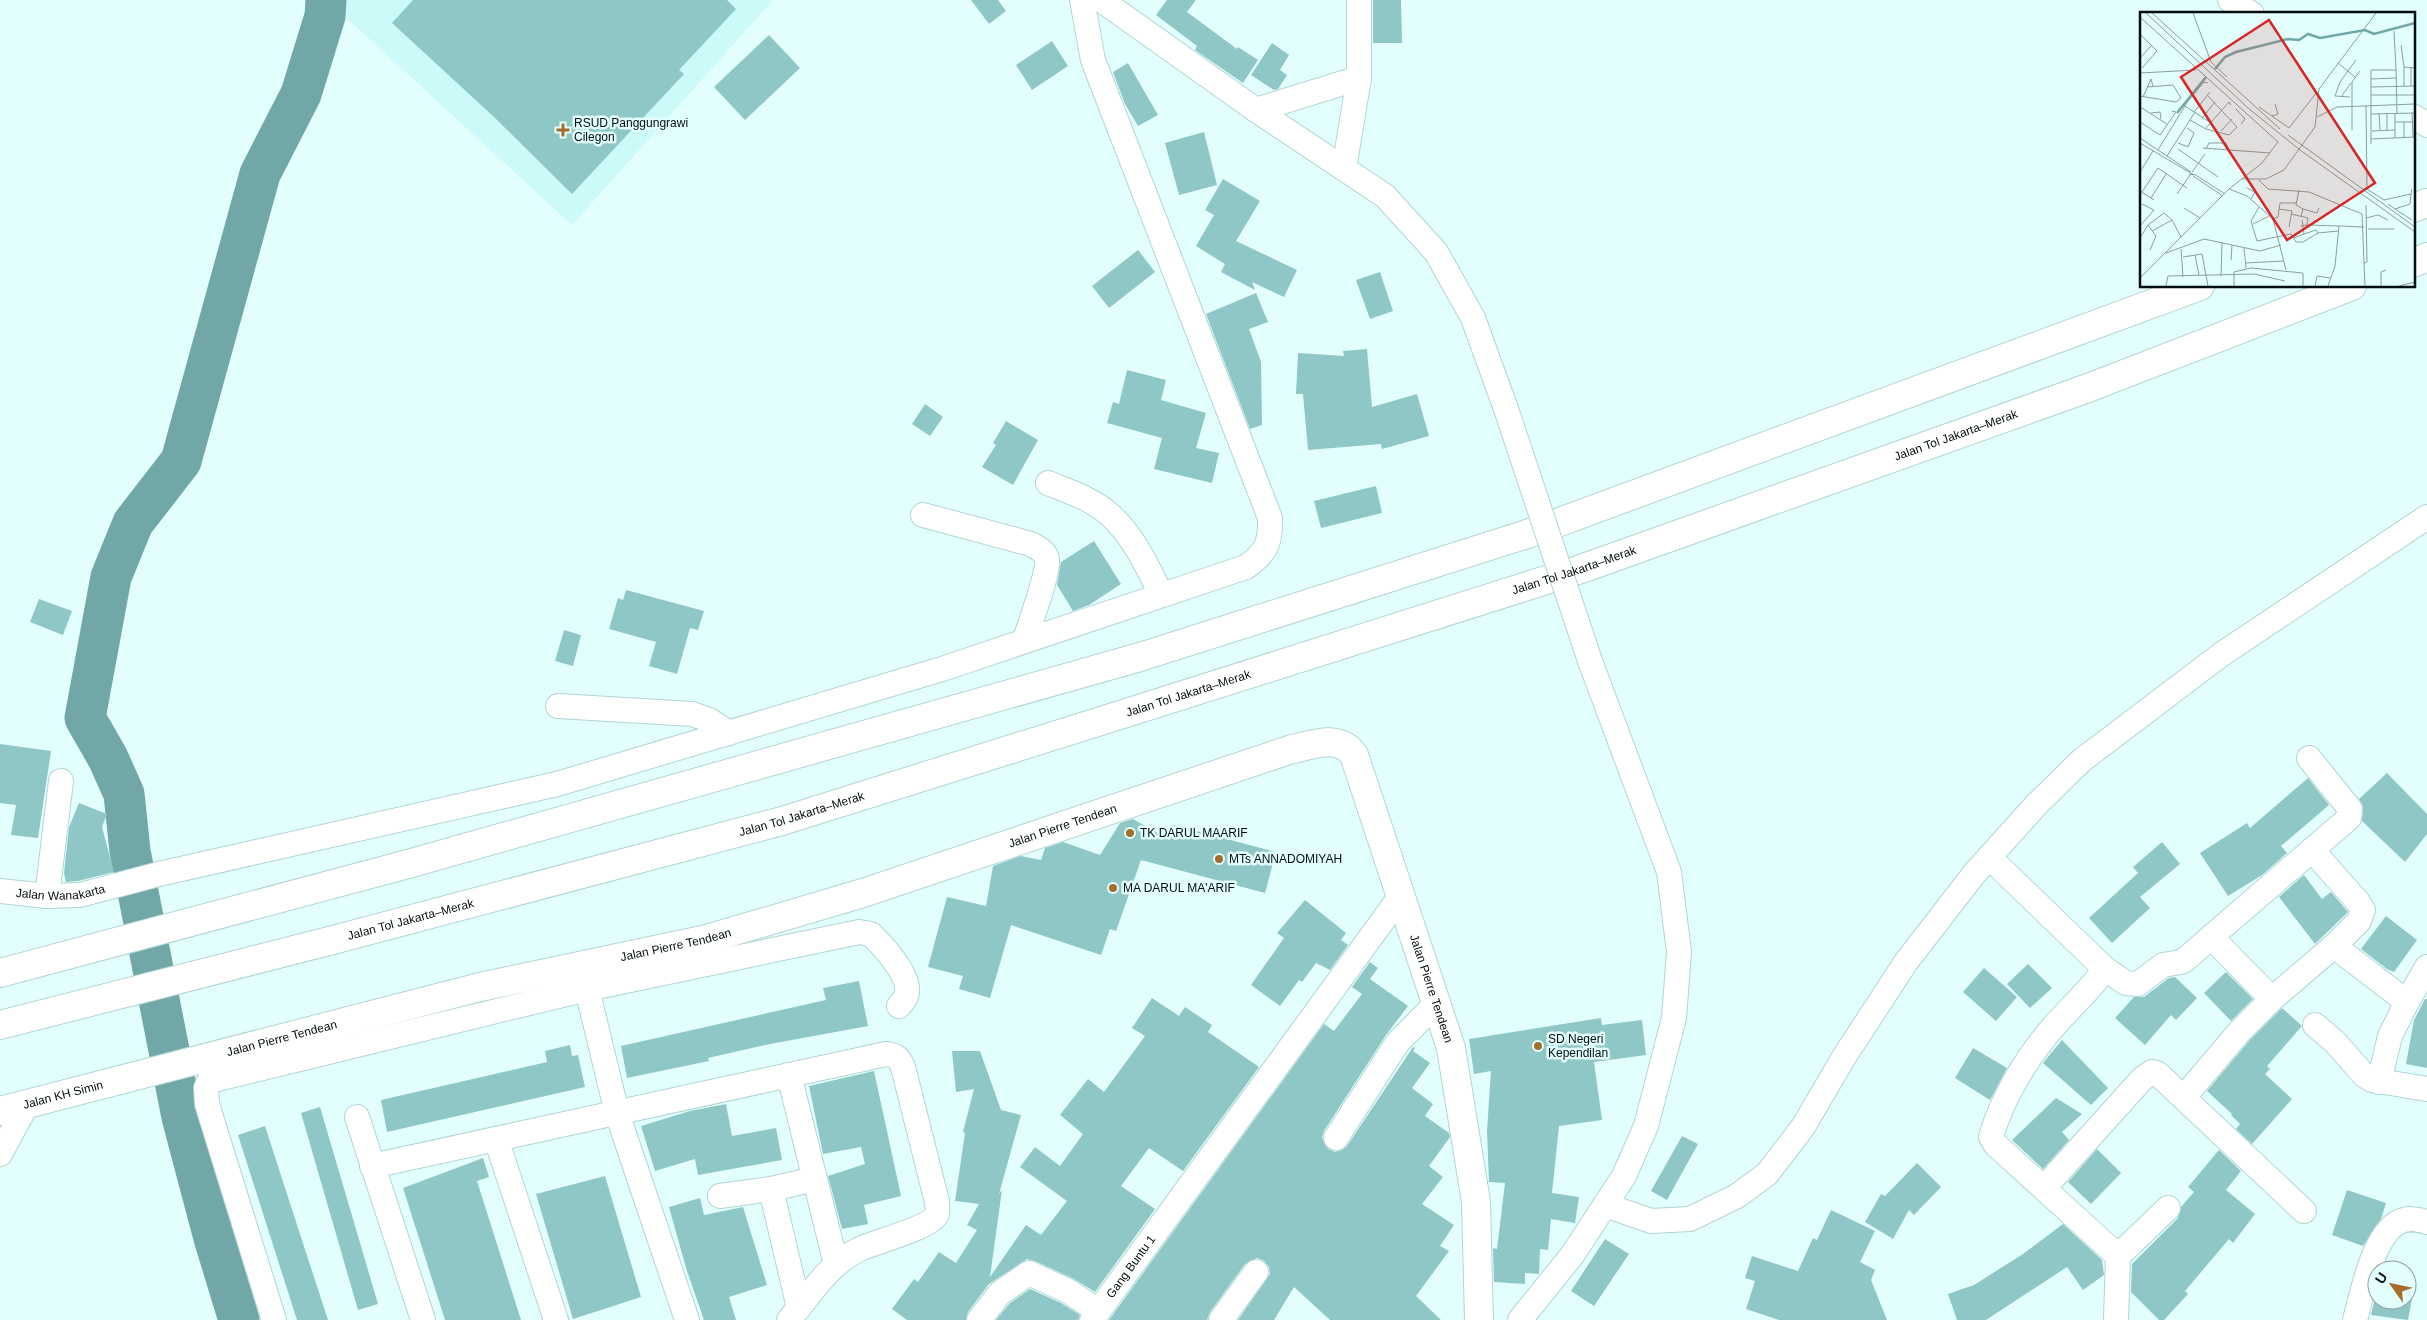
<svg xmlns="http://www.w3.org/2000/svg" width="2427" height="1320" font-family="Helvetica,sans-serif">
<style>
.built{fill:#cbfaf8}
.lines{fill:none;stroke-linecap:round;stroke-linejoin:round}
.river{stroke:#71a8a7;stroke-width:41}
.building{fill:#8fc7c6}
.street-casing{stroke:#b1d5d4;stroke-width:26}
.secondary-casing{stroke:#b1d5d4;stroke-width:30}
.highway-casing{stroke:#b1d5d4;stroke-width:30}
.street{stroke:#fff;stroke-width:24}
.secondary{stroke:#fff;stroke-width:28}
.highway{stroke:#fff;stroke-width:28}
.street-bridge-casing{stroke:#b1d5d4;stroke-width:26;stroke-linecap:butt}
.street-bridge{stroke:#fff;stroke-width:24}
.poi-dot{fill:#a56c2b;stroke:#e2fffe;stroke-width:2}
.labels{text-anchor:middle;stroke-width:5;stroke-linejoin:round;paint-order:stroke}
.poi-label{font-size:12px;fill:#030e0e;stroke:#e2fffe;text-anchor:start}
.street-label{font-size:12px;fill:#030e0e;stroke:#e2fffe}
.inset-river{fill:none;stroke:#71a8a7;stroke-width:2.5}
.inset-road{fill:none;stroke:#899f9e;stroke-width:1}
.view{fill:#d62828;fill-opacity:0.15;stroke:#d62828;stroke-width:2.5}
.inset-edge{fill:none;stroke:#030e0e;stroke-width:2.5}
</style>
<rect width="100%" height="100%" fill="#e2fffe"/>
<!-- built -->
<path class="built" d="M347,0H773L572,225L339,11Z"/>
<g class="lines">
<!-- river -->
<path class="river" d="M239,1320L214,1238L182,1117L130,851L124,794L108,758L85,718L111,577L133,523L181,461L260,174L301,94L325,16L326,0"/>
</g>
<!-- building -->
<path class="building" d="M413,0H727L736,9L679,70L684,74L572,194L493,116L392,23Z
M971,0H998L1006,11L989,24Z
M1167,0H1196L1187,12L1237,49L1238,47L1258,60L1243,83L1195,50L1197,46L1156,15Z
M1373,0H1401L1402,43H1373Z
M769,35L800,68L745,120L714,87Z
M1052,41L1068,66L1032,90L1016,65Z
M1272,43L1289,55L1280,70L1287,75L1278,89L1274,90L1251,75Z
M1128,63L1158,115L1138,126L1125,104L1113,72Z
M1204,132L1217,185L1179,195L1165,143Z
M1223,179L1260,201L1236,241L1297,270L1284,297L1252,282L1255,290L1221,272L1225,264L1196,246L1214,215L1205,210Z
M1138,250L1155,272L1109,308L1092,286Z
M1380,272L1393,311L1370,319L1356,280Z
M1256,293L1268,322L1249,329L1261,362L1262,425L1250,429L1206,314Z
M1367,349L1372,407L1417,394L1429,436L1382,449L1381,444L1308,450L1303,394H1296L1298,353L1344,356L1343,351Z
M1127,370L1166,380L1161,400L1206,413L1196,448L1219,453L1212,483L1154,469L1162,438L1107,423L1113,402L1119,404Z
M925,404L943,417L930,436L912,424Z
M1006,421L1038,440L1013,485L982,467L996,445L993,443Z
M1376,486L1382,513L1321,528L1314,501Z
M1094,541L1121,584L1089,605L1073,611L1057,585L1061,562Z
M626,590L704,611L698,630L690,628L677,674L649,666L656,642L609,629L618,598L623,600Z
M39,599L72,611L63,635L30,622Z
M564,630L581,635L573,666L555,661Z
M0,744L51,751L38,838L11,835L16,805L0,803Z
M2387,773L2427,814V834L2405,862L2362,821L2363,806L2359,799Z
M2308,778L2329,805L2281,846L2287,853L2262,875L2228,896L2200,853L2247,823L2250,828Z
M79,803L107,814L102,827L114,872L78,881L66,882L64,873L69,827Z
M1133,819L1170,840L1174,825L1276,852L1265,893L1141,860L1116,931L1110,929L1101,955L1011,925L990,998L959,989L963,976L928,967L947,897L986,906L993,866L1021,856L1041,860L1045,848L1063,842L1100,855L1120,823Z
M2162,842L2180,864L2140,897L2150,908L2112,943L2089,918L2138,873L2133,867Z
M2304,875L2322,899L2331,892L2348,912L2315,944L2279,897Z
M1305,900L1346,933L1341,940L1348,945L1330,970L1316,963L1302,982L1299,980L1280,1006L1251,985L1284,938L1277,933Z
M2386,916L2417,940L2394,972L2387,969L2361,949Z
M1370,962L1378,968L1370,979L1408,1006L1386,1035L1324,1131L1322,1138L1328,1149L1335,1152L1342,1150L1347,1146L1413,1047L1415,1048L1413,1051L1430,1063L1412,1088L1433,1104L1425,1116L1449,1133L1450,1137L1429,1166L1443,1177L1422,1204L1454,1225L1440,1246L1449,1251L1416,1296L1441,1320H1330L1294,1287L1274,1320H1238L1270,1274L1269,1267L1264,1261L1257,1258L1245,1264L1210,1312L1207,1320H1109L1324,1024L1334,1031L1362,994L1352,987Z
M2028,964L2052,988L2030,1008L2007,984Z
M1984,968L2017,997L1996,1021L1963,992Z
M2226,972L2253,999L2231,1021L2204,993Z
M2175,977L2197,998L2176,1020L2171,1015L2145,1045L2115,1018L2134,997H2144L2169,978Z
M859,981L868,1026L770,1044L708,1058L709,1061L627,1078L621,1046L826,1000L823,988Z
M1152,998L1179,1016L1185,1007L1212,1025L1208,1032L1259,1067L1183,1171L1149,1148L1121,1186L1155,1209L1095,1292L1074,1279L1035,1261L1027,1259L989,1284L968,1312L966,1320H907L892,1309L914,1279L918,1282L939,1252L956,1263L977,1230L967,1225L979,1204L955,1201L965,1133L963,1132L974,1089L956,1092L952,1051H980L1001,1110L1021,1115L999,1194L1002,1190L990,1277L1026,1225L1041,1235L1067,1201L1020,1167L1035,1147L1060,1166L1083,1134L1060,1115L1088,1079L1104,1092L1145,1036L1132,1028Z
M2425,999H2427V1068L2406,1064L2414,1020Z
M2282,1008L2302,1026L2267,1066L2270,1069L2265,1074L2292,1099L2252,1144L2236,1129L2240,1124L2231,1115L2232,1114L2207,1091L2250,1040Z
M1601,1018L1602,1025L1642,1020L1646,1055L1594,1062L1602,1120L1559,1126L1552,1193L1579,1197L1575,1223L1551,1219L1548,1250L1540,1249L1539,1274L1525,1273V1284L1494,1282L1493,1248L1497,1249L1505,1183L1489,1182L1487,1131L1491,1071L1474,1074L1469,1039Z
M2062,1040L2108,1088L2091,1105L2043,1063Z
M570,1045L572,1056L578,1055L585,1087L387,1132L381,1100L547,1062L545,1051Z
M1973,1048L2007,1068L1990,1100L1955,1078Z
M874,1071L901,1196L864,1205L868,1224L842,1229L828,1176L865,1164L861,1147L823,1154L809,1086Z
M2056,1098L2082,1114L2062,1132L2069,1140L2043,1169L2012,1140Z
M726,1104L732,1136L776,1128L782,1160L698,1175L695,1159L655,1171L641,1126L690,1111Z
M320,1107L378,1304L358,1310L301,1113Z
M265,1126L286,1191L328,1320H297L280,1267L238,1135Z
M1682,1136L1698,1144L1667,1200L1651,1191Z
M2097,1149L2121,1173L2091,1204L2068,1182Z
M2219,1150L2241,1171L2226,1190L2255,1214L2233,1243L2229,1239L2185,1291L2188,1294L2164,1320H2159L2131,1292L2132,1264L2178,1218L2181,1207L2194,1192L2188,1187Z
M483,1158L489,1177L477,1181L521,1320H445L403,1188Z
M1917,1163L1941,1187L1914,1215L1909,1210L1893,1239L1865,1222L1881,1194L1885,1196Z
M605,1176L641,1297L573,1319L536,1194Z
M2347,1190L2386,1203L2381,1219L2363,1246L2332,1235Z
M700,1198L704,1215L743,1207L767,1285L729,1297L736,1320H704L686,1268L669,1207Z
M1831,1210L1875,1231L1860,1262L1875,1270L1871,1280L1887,1320H1779L1746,1309L1755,1281L1745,1278L1752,1256L1798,1271L1813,1238L1817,1240Z
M2063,1224L2102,1260L2104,1275L2083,1290L2067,1267L1986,1320H1957L1948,1294L1974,1285L2023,1254Z
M1605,1239L1629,1254L1594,1306L1571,1291Z
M2407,1287L2414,1288L2408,1320L2371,1315L2377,1290V1300H2407Z
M1030,1289L1061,1303L1080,1315L1078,1320H996L1010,1303Z"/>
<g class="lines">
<defs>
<g id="street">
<path d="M1101,0L1256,110L1385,196L1436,252L1473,318L1506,409"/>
<path d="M2230,0L2252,14"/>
<path d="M1256,110L1359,78"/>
<path d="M2413,116L2427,125"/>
<path d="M1344,169L1359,78V0"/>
<path d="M1048,483C1068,491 1092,499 1109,514C1133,535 1147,566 1161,594"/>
<path d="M923,515L1031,544C1037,548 1046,551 1047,560C1048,577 1030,622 1025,640"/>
<path d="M558,706L692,714L709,720L729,733"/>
<path d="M2312,850L2358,902L2363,910L2359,921L2334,946"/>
<path d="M1989,857L2105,969L2126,983L2138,984L2163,965L2181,962L2186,959L2211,937L2272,999"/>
<path id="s1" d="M0,891L47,896L80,895L159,874L557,784L942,669L1246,567C1266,553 1271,543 1270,518L1093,60L1082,0"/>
<path d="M47,896L61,781"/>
<path d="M2211,937L2349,818L2350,809L2309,758"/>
<path d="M2105,969C2090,990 2071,1007 2054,1026C2027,1057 2002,1098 1991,1137L1996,1145L2118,1256L2116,1320"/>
<path d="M2407,1002L2427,967"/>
<path d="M2315,1025L2335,1042L2364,1075L2372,1080L2427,1089"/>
<path d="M789,1075L836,1264"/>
<path d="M2184,1097L2240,1031L2272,999L2334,946L2407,1002L2390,1036L2379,1082"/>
<path d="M357,1117L423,1320"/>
<path d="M1336,1138L1398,1042L1436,1004"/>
<path d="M496,1139L556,1320"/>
<path d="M0,1154L26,1106"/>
<path d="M372,1166L886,1054C896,1055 899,1058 903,1067L937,1202C937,1205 938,1211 937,1214C931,1228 874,1242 860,1249C829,1263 810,1295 789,1320"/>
<path d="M2044,1188L2142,1079L2152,1072L2157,1073L2304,1211"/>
<path d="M720,1196L771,1189"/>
<path d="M1605,1205L1651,1221L1690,1219L1737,1196L1767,1174L1803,1127L1844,1057L1906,962L1974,874L2036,805L2082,760L2222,654L2427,517"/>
<path d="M2118,1256L2168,1208"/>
<path d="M799,1308L771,1189L815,1179"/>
<path d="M274,1320L207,1104L206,1088L209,1081L587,989"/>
<path d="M687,1320L617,1113L587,989L859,932L871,934C883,946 910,975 907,993C907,998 902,1002 899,1006"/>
<path d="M979,1320L1000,1293L1029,1273L1068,1291L1098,1311"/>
<path id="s2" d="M1092,1320L1400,897"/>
<path d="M1221,1320L1256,1272"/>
<path d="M1520,1320L1573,1254L1624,1176L1646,1126L1674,1018L1679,952L1669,872L1590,661"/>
<path d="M2355,1320C2362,1294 2373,1237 2397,1223C2407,1217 2417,1219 2427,1222"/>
</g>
<g id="secondary">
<path id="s3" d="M0,1111L480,987L707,939L863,893L1289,750C1311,745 1339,733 1354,755L1451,1048L1476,1202L1479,1320"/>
</g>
<g id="highway">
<path d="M2413,208L2427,203"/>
<path d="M2413,263L2427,257"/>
<path d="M0,973L408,864L1140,657L1527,534L2200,286"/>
<path id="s4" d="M0,1025L333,940L782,821L1101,721L1581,569L2088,388L2352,286"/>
</g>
</defs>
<!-- street casing -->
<use href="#street" class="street-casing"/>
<!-- secondary casing -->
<use href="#secondary" class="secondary-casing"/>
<!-- highway casing -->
<use href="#highway" class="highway-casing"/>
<!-- street -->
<use href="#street" class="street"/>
<!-- secondary -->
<use href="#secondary" class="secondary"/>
<!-- highway -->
<use href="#highway" class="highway"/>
<defs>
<path id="street-bridge" d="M1506,409L1590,661"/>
</defs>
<!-- street-bridge casing -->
<use href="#street-bridge" class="street-bridge-casing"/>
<!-- street-bridge -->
<use href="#street-bridge" class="street-bridge"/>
</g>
<!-- markers -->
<g class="poi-dot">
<path d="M560.5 122.5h5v5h5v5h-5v5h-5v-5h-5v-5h5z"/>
<circle cx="1130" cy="833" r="5"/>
<circle cx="1219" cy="859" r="5"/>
<circle cx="1113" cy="888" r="5"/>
<circle cx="1538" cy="1046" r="5"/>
</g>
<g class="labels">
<!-- poi labels -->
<g class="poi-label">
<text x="574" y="127">RSUD Panggungrawi<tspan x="574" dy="14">Cilegon</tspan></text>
<text x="1140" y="837">TK DARUL MAARIF</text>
<text x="1229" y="863">MTs ANNADOMIYAH</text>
<text x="1123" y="892">MA DARUL MA'ARIF</text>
<text x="1548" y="1043">SD Negeri<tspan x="1548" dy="14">Kependilan</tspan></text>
</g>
<!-- street labels -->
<g class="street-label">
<text dy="4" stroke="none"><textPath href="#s4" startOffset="2044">Jalan Tol Jakarta–Merak</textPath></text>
<text dy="4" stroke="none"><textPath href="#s4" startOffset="1639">Jalan Tol Jakarta–Merak</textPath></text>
<text dy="4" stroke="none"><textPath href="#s4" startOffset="1234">Jalan Tol Jakarta–Merak</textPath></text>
<text dy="4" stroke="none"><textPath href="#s4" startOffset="829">Jalan Tol Jakarta–Merak</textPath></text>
<text dy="4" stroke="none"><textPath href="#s3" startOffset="1101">Jalan Pierre Tendean</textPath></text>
<text dy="4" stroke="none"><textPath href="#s1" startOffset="61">Jalan Wanakarta</textPath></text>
<text dy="4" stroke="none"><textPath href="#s4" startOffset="424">Jalan Tol Jakarta–Merak</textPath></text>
<text dy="4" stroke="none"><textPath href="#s3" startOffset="696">Jalan Pierre Tendean</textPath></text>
<text dy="4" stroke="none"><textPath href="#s3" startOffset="1656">Jalan Pierre Tendean</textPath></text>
<text dy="4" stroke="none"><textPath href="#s3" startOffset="291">Jalan Pierre Tendean</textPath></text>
<text dy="4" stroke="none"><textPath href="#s3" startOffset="65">Jalan KH Simin</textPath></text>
<text dy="4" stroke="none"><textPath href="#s2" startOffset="66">Gang Buntu 1</textPath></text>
</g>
</g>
<!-- overview -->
<g transform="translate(2140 12)">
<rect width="275" height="275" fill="#e2fffe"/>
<path class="inset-river" d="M75,57L85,45L96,40L148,27L159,28L168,22L180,26L225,18L234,22L275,11M37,101L66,65"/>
<path class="inset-road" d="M6,1L108,96L160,138L275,220M12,1L140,117M53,1L71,50L87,65M0,5L138,130L122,151L89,177L0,266M254,19L256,58M0,22L17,39L2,56M261,33L264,55M0,46L11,34M198,51L215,65M271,55V74M0,61L56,58M231,67L256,66M264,74V55L275,56M231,75L275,74M231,83H275M0,84L36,90L41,86L33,73L7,75M3,85L11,67L13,74M201,85L211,71M210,85L195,84L200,70L216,48M45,94L71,111M226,94L227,177L244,188L271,182L272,177M0,95L27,112M119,95L149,116L177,80M96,97L105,107L101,112M54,100L70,80M11,101L20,100L21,107M239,101L240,118M247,101V118M255,101V126M272,101L273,125M231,102L275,101M132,104L138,102L135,92M63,105L75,90M177,105L197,95L275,92M50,108L66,117L89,123L97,115L67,83M0,110L20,123L36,100L32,99M255,110H272M264,110V126M66,116L89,90L91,93M212,118V70L220,59M81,119L92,107M232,119L255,118M148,123L275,215M0,126L51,160M231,127L275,125M0,131L54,163L49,162M38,131L48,135L54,121L47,116M231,132V58H256L257,101M63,136L130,141M38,137L78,165M66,137L69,131H86L89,138M18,138L48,89L64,70L68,71M27,144L55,100M0,160L13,139M52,160L65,142M54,162L85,182M53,164L83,184M102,167H126L144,158L175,115L179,77L236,1M119,168L128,177L169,180L222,202L225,274M107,176L115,180L111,187M89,177L107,184L133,207L146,258M159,178L156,193L163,197L161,204M0,179L14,188M2,180L18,156L47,176M37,182L50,163M11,186L26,162M248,192L255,197L270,192L271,182M119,195L111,209L117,229L151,222L156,230H163L178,221L198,219M44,196L60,206M139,197L152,199L149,215M163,197L177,201L179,196M255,197L272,208M151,202L168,206L167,213L161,214M226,206L238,203L248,208M133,207L138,205L140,191H156M32,208L41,225M113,212L129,204M8,213L16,224L10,238M167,213L199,214M0,214L14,198L2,192M228,217H254M164,222L176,218L178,221M0,226L8,213L24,201L32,208L12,219M154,226L164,222L162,208M104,236L106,256M41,237L43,265M26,241L64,227L120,239L141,233M55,243L59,263M43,245L62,242L68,274M91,248L92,233M105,251L144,249M224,251L227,250L226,193M81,264L82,230M26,274L28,264L114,262L145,269M94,274V260L111,256L163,261V274M175,274L177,264L190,266M188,274L195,254L199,214L224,215M241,274V260L246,258M259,274L275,270"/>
<path class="view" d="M129,8L235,171L147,228L41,65Z"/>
<rect width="275" height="275" class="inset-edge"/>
</g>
<!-- north arrow -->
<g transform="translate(2392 1285) rotate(303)"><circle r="24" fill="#e2fffe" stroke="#899f9e"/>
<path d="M0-4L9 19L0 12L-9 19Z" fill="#a56c2b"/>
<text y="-8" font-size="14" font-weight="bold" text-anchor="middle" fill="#030e0e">U</text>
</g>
</svg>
